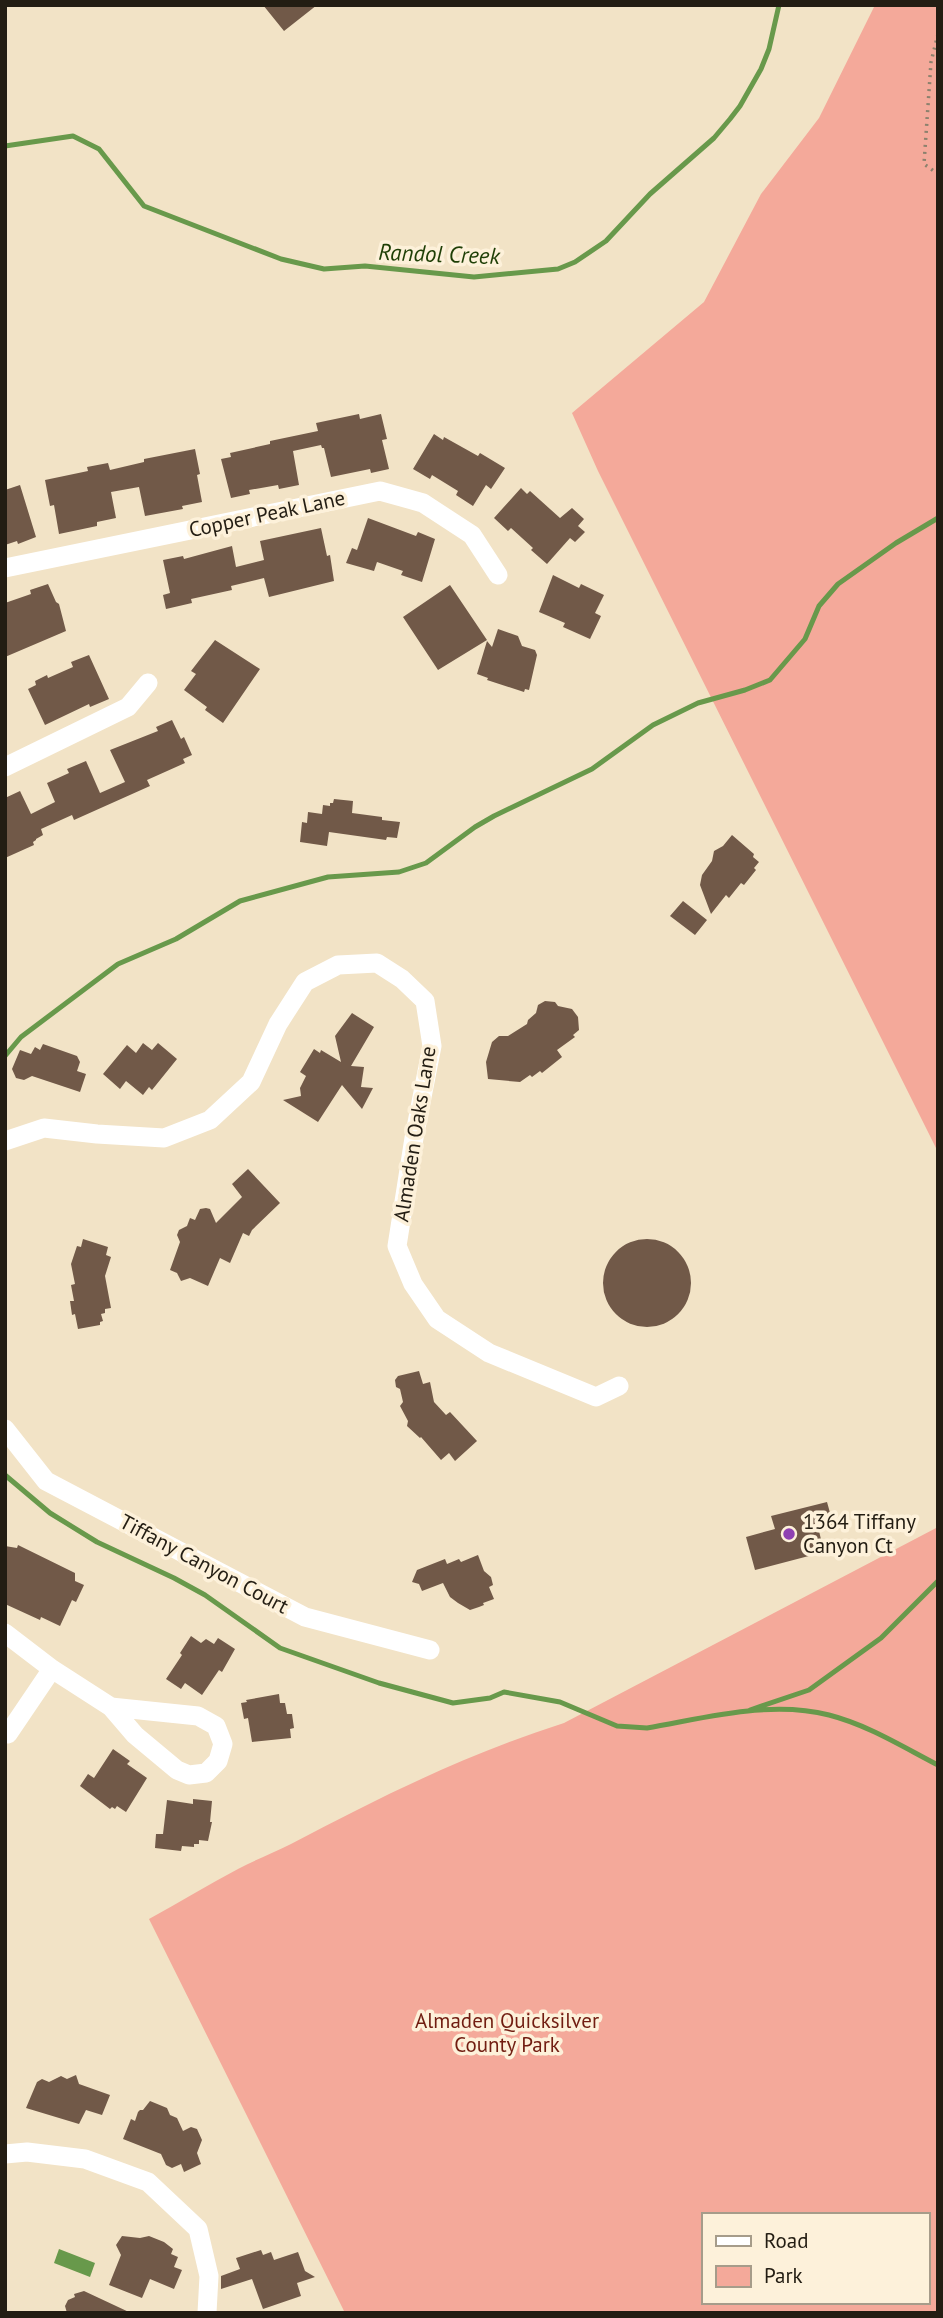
<svg xmlns="http://www.w3.org/2000/svg" width="943" height="2318" font-family="'PT Sans',sans-serif">
<style>
.green{fill:#f4a99a;fill-rule:evenodd}
.water{fill:#68994b}
.lines{fill:none;stroke-linecap:round;stroke-linejoin:round}
.stream{stroke:#68994b;stroke-width:5}
.building{fill:#715948}
.path{stroke:#8c816d;stroke-width:3.5;stroke-dasharray:2 5;stroke-linecap:butt}
.street{stroke:#fff;stroke-width:19}
.poi-dot{fill:#8f41b2;stroke:#fdf1da;stroke-width:2.5}
.labels{text-anchor:middle;stroke-width:7;stroke-linejoin:round;paint-order:stroke}
.street-label{font-size:21px;fill:#231d13;stroke:#fdf1da}
.poi-label{font-size:21px;fill:#231d13;stroke:#fdf1da;text-anchor:start}
.park-label{font-size:21px;fill:#711d11;stroke:#fdf1da}
.water-label{font-size:23px;font-style:italic;fill:#1f3f06;stroke:#fdf1da}
</style>
<rect width="100%" height="100%" fill="#f2e3c6"/>
<!-- green -->
<path class="green" d="M875,5H938V1152L598,471L572,413L704,302L761,194L819,118Z
M938,1527V2313H345L149,1919C178,1903 208,1885 238,1869C255,1860 273,1853 291,1844C380,1797 467,1754 564,1723ZM703,2215H927V2302H703Z"/>
<!-- water -->
<path class="water" d="M59,2249L95,2263L90,2277L54,2263Z"/>
<g class="lines">
<!-- stream -->
<path class="stream" d="M5,146L73,136L99,149L144,206L281,259L324,269L365,266L474,277L558,269L575,262L606,241L650,194L714,138L730,119L740,106L761,69L769,49L779,5
M5,1056L21,1037L118,964L176,939L240,901L328,877L399,872L426,863L475,827L494,816L592,769L653,725L698,703L745,690L770,680L805,639L819,606L838,584L896,543L938,518
M5,1475L50,1513L97,1542L174,1578L205,1595L280,1648L379,1683L453,1703L490,1698L504,1692L560,1702L617,1726L647,1728C706,1718 770,1700 829,1715C868,1725 903,1747 938,1765
M750,1710L809,1690L881,1638L938,1581"/>
</g>
<!-- building -->
<path class="building" d="M263,5H317L284,31Z
M359,414L360,419L381,414L387,439L382,440L389,469L371,473L370,469L331,477L324,448H322L321,445L293,451L299,485L279,489L278,485L249,490L250,494L231,498L221,459L231,457L230,453L270,444V441L318,431L316,423Z
M434,434L443,440L444,437L478,456L480,453L505,468L491,489L486,485L473,506L456,495L458,491L432,475L430,479L413,469Z
M195,449L200,474L197,475L202,502L182,506L183,509L145,516L139,487L111,492L116,518L97,522V526L59,534L54,505L50,506L45,480L88,471L87,467L108,463L110,470L144,462V459Z
M20,485L36,537L18,544L17,541L5,545V490Z
M521,488L527,494L530,491L560,518L572,508L584,519L578,526L585,532L575,542L570,538L547,564L531,550L533,548L511,528L508,531L494,518Z
M368,518L416,536L418,532L435,539L422,582L401,575L403,571L377,562L374,571L346,563L352,548L357,550Z
M321,528L327,556L330,555L334,581L269,597L264,578L231,586L232,590L191,599L192,603L166,609L163,595L170,593L163,560L183,556L184,559L232,546L236,567L264,560L260,541Z
M553,575L579,588L581,584L604,595L595,613L601,616L590,639L563,627L565,623L539,612Z
M48,584L56,602L59,604L66,631L5,657V603L31,594L30,590Z
M450,585L487,640L438,670L403,617Z
M498,629L518,636L522,646L535,650L537,655L529,690L525,689L524,692L487,680L488,678L477,674L487,641L492,647Z
M215,640L260,669L223,723L205,710L207,707L184,690L196,674L191,671Z
M89,655L109,699L90,707L89,704L45,725L28,689L36,685L35,681L47,675L48,678L73,667L71,662Z
M172,720L181,739L184,737L192,755L183,759L185,763L147,780L150,786L74,820L72,815L41,829L43,835L36,839V840L33,842L34,845L5,858V798L20,791L31,814L55,802L47,783L69,773L67,769L86,761L100,793L125,782L110,750L158,731L156,727Z
M334,799L353,801L352,813L382,817V820L400,822L397,838L387,837L386,840L329,832L327,846L300,842L302,822L307,823L308,812L322,814L323,805L330,806V803H333Z
M732,835L754,854L753,857L759,862L754,868L756,870L744,885L741,883L729,898L726,895L711,914L700,885L702,875L712,861L714,851L723,846Z
M683,901L707,920L695,935L670,916Z
M545,1001L555,1002L558,1006L572,1009L578,1017L579,1030L573,1035L575,1037L557,1050L562,1057L542,1073L540,1071L532,1077L530,1075L520,1082L488,1079L486,1062L492,1042L499,1036H508L527,1024L528,1020L536,1013L538,1005Z
M352,1013L374,1027L351,1066L364,1067L361,1087L373,1088L362,1109L342,1085L318,1122L283,1100L301,1096L300,1088L306,1076L300,1072L314,1049L320,1053L321,1050L341,1062L335,1036Z
M143,1043L152,1050L158,1043L177,1059L152,1090L149,1087L143,1095L126,1081L120,1089L103,1074L127,1045L136,1053Z
M43,1044L77,1056L80,1062L77,1071L86,1074L80,1092L32,1076L24,1080L16,1078L12,1069L20,1050L31,1054L35,1047L40,1050Z
M248,1169L280,1203L252,1230L249,1236L243,1233L230,1263L220,1258L208,1286L190,1278L181,1281L177,1273L170,1270L180,1242L177,1235L179,1230L187,1226L190,1218L195,1220L200,1209L206,1208L210,1209L216,1223L242,1197L232,1184Z
M83,1239L108,1247L106,1255L111,1257L105,1276L111,1308L105,1309V1313L101,1314L103,1321L100,1322V1325L78,1329L75,1314L72,1315L70,1301H74L71,1285L75,1284L71,1264L77,1246L81,1247Z
M603 1283a44 44 0 1 1 88 0a44 44 0 1 1-88 0Z
M419,1371L423,1384L430,1382L434,1402L446,1415L450,1412L477,1441L455,1461L449,1453L441,1460L421,1437L420,1438L407,1426L408,1421L400,1406L403,1402L400,1389L396,1387L395,1380L398,1376Z
M827,1502L834,1527L819,1531L824,1552L755,1570L746,1537L775,1529L771,1516Z
M18,1545L75,1573V1581L84,1585L76,1602L72,1600L60,1626L41,1617L40,1620L5,1604V1546L17,1548Z
M478,1555L484,1571L491,1577L493,1585L489,1587L494,1599L483,1603L484,1605L479,1607L470,1610L458,1603L450,1597L443,1583L422,1591L419,1584L412,1582L417,1570L445,1559L447,1564L459,1559L461,1562Z
M191,1636L201,1643L206,1639L214,1644L218,1638L235,1649L222,1672L219,1670L202,1695L185,1683L181,1689L166,1679L182,1655L180,1653Z
M279,1694L280,1703H285L287,1714H292L294,1728L290,1729L291,1738L252,1742L248,1718L244,1719L241,1703L247,1702L246,1700Z
M113,1749L130,1761L127,1764L147,1778L126,1812L117,1806L115,1809L112,1807L110,1809L80,1786L88,1774L94,1778Z
M193,1799L212,1801L210,1822H212L208,1841L199,1840V1844H194V1847L182,1846L181,1851L155,1848L156,1834H163L167,1800L193,1804Z
M76,2075L79,2084L110,2095L102,2115L86,2110L79,2124L26,2108L37,2082L42,2079L49,2082L61,2076L67,2079Z
M150,2101L167,2108L170,2115L177,2118L183,2131L191,2127L197,2129L202,2140L197,2153L201,2164L184,2172L181,2164L172,2168L166,2165L161,2154L123,2139L131,2119L135,2121L138,2112L140,2110H143Z
M122,2236L140,2238L149,2236L164,2242L173,2249L171,2254L178,2257L174,2267L182,2270L174,2289L150,2279L142,2298L109,2285L121,2255L116,2245Z
M261,2250L263,2255L271,2252L274,2260L298,2252L305,2271L315,2277L297,2283L301,2296L263,2309L252,2279L221,2289V2276L240,2269L236,2258Z
M84,2291L131,2313H67L65,2306L68,2300L75,2297L74,2294Z"/>
<g class="lines">
<!-- path -->
<path class="path" d="M938,34L931,62L924,164L938,174"/>
<!-- street -->
<path class="street" d="M5,568L380,491L423,503L472,535L498,575
M5,767L128,707L148,683
M5,1141L44,1128L97,1134L164,1138L210,1120L251,1082L278,1024L305,982L338,965L377,963L402,979L425,1001L432,1046L414,1138L397,1246L413,1284L437,1319L489,1353L596,1397L619,1386
M5,1429L46,1481L305,1617L430,1650
M5,1633L52,1669L111,1707L135,1735L177,1770L189,1775L206,1773L218,1761L223,1744L216,1726L198,1716L111,1707
M8,1734L52,1669
M5,2154L27,2152L85,2159L148,2182L198,2229L209,2276L207,2313"/>
</g>
<!-- markers -->
<circle class="poi-dot" cx="789" cy="1534" r="7"/>
<g class="labels">
<!-- street labels -->
<g class="street-label">
<text transform="translate(267 514) rotate(-12)" y="7">Copper Peak Lane</text>
<text transform="translate(415 1134) rotate(-81)" y="7">Almaden Oaks Lane</text>
<text transform="translate(204 1564) rotate(28)" y="7">Tiffany Canyon Court</text>
</g>
<!-- poi labels -->
<g class="poi-label">
<text x="803" y="1529">1364 Tiffany<tspan x="803" dy="24">Canyon Ct</tspan></text>
</g>
<!-- park labels -->
<g class="park-label">
<text x="507" y="2028">Almaden Quicksilver<tspan x="507" dy="24">County Park</tspan></text>
</g>
<!-- water labels -->
<g class="water-label">
<text transform="translate(439 254) rotate(2)" y="8">Randol Creek</text>
</g>
</g>
<!-- border -->
<rect width="943" height="2318" fill="none" stroke="#231d13" stroke-width="14"/>
<!-- legend -->
<rect x="702" y="2213" width="228" height="91" fill="#fdf1da" stroke="#a69c8a" stroke-width="2"/>
<rect x="716" y="2236" width="35" height="10" fill="#ffffff" stroke="#a69c8a" stroke-width="2"/>
<text x="764" y="2248" font-size="21" fill="#231d13">Road</text>
<rect x="716" y="2266" width="35" height="21" fill="#f4a99a" stroke="#a69c8a" stroke-width="2"/>
<text x="764" y="2283" font-size="21" fill="#231d13">Park</text>
</svg>
